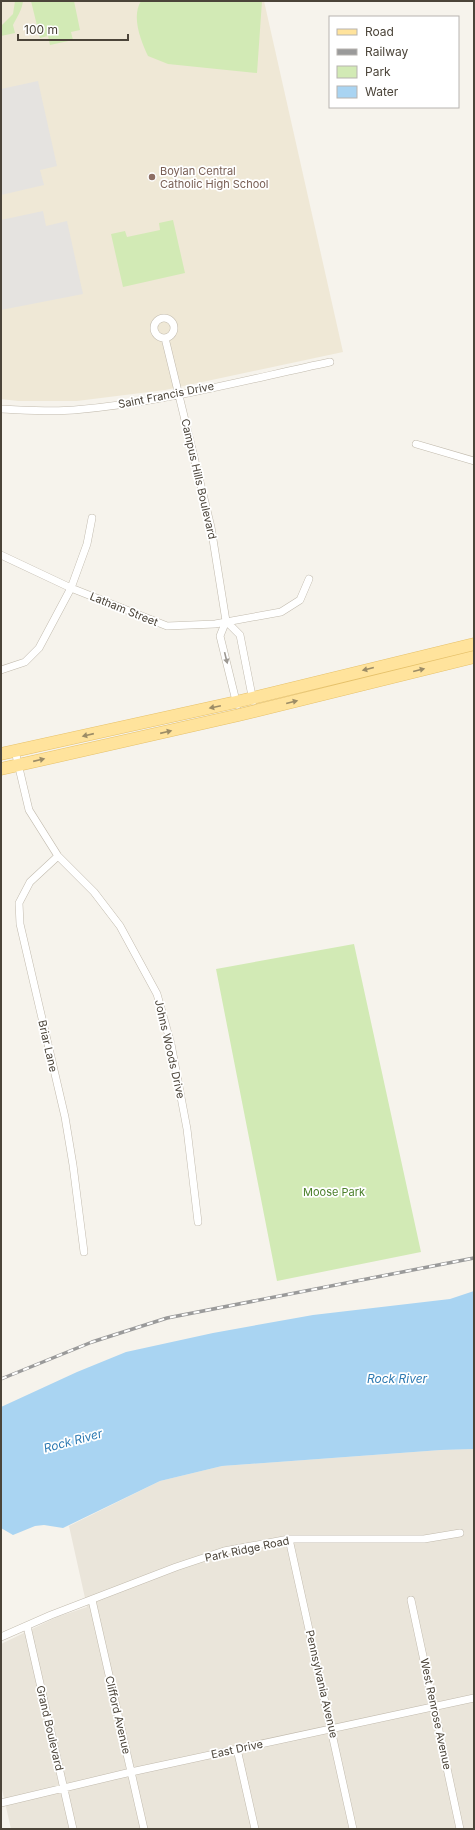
<svg xmlns="http://www.w3.org/2000/svg" width="475" height="1830" font-family="Inter,sans-serif">
<style>
.residential{fill:#eae5da}
.education{fill:#efe8d6}
.green{fill:#d2eab5}
.parking{fill:#e5e3e0}
.water{fill:#a9d4f2}
.lines{fill:none;stroke-linecap:round;stroke-linejoin:round}
.minor-casing{stroke:#c2bbae;stroke-width:8}
.primary-casing{stroke:#e6c16a;stroke-width:13}
.minor{stroke:#fff;stroke-width:7}
.primary{stroke:#ffe39c;stroke-width:12}
.rail-casing{stroke:#9a9a9a;stroke-width:3.5}
.rail{stroke:#fff;stroke-width:2;stroke-dasharray:6;stroke-linecap:butt}
.oneway{fill:#9c9892}
.oneway2{fill:#9c8c66}
.education-dot{fill:#8d6e63;stroke:#fff;stroke-width:1.5}
.labels{text-anchor:middle;stroke-width:3.5;stroke-linejoin:round;paint-order:stroke}
.education-label{font-size:11px;fill:#785e54;stroke:#fff;text-anchor:start}
.street-label{font-size:11px;fill:#4b4439;stroke:#fff}
.park-label{font-size:11px;fill:#4a7f2a;stroke:#fff}
.water-label{font-size:12px;font-style:italic;fill:#2e7ab2;stroke:#fff}
</style>
<rect width="100%" height="100%" fill="#f6f3ec"/>
<!-- residential -->
<path class="residential" d="M474,1449V1829H11L1,1785V1644L57,1617L87,1607L69,1526L160,1481L222,1466L441,1450Z"/>
<!-- education -->
<path class="education" d="M1,1H264L343,352L165,390L77,401H18L1,399Z"/>
<!-- green -->
<path class="green" d="M15,1H23C22,10 17,17 13,25L15,33L1,36V26L13,14Z
M31,1H74L80,30L71,32L73,40L50,45L48,36L40,38Z
M141,1H262L257,73L168,64L148,56C141,41 131,17 141,1Z
M173,220L185,273L123,287L111,234L125,231L127,237L160,230L159,223Z
M354,944L421,1252L277,1281L216,969Z"/>
<!-- parking -->
<path class="parking" d="M38,81L57,166L40,170L44,185L1,195V89Z
M43,211L46,226L67,221L83,294L1,310V220Z"/>
<!-- water -->
<path class="water" d="M474,1291V1449L441,1450L222,1466L160,1481L63,1528L44,1525L35,1526L13,1535L1,1528V1407L77,1372L126,1352L213,1333L313,1315L450,1299Z"/>
<g class="lines">
<defs>
<path id="minor" d="M154 328a10 10 0 1 1 20 0a10 10 0 1 1-20 0Z
M165,338L211,527L226,621L220,636L237,705
M1,409C25,410 50,412 74,410C160,403 245,380 330,362
M416,444L474,461
M1,555L71,588L167,626L215,624L281,612L300,600L309,579
M226,621L240,635L253,701
M1,670L25,662L39,648L71,588L87,544L92,518
M15,751L29,810L58,856L94,892L120,926L157,994L171,1044L187,1129L198,1222
M58,856L30,882L19,903L20,924L65,1117L73,1165L84,1252
M289,1539L353,1829
M92,1600L144,1829
M411,1600L460,1829
M27,1626L73,1829
M1,1637L51,1615L176,1567L224,1551L289,1539H424L460,1533
M237,1749L255,1829
M1,1803L131,1772L474,1698"/>
<path id="primary" d="M1,754L236,702L474,644
M1,769L239,715L474,657"/>
</defs>
<!-- minor casing -->
<use href="#minor" class="minor-casing"/>
<!-- primary casing -->
<use href="#primary" class="primary-casing"/>
<!-- minor -->
<use href="#minor" class="minor"/>
<!-- primary -->
<use href="#primary" class="primary"/>
<defs>
<path id="rail" d="M1,1379L92,1342L167,1318L474,1258"/>
</defs>
<!-- rail casing -->
<use href="#rail" class="rail-casing"/>
<!-- rail -->
<use href="#rail" class="rail"/>
</g>
<!-- one-way arrows -->
<defs><path id="oneway-solid" d="M-6-.8H1V-3.2L6.5 0L1 3.2V.8H-6Z"/></defs>
<use class="oneway" href="#oneway-solid" transform="translate(226 658) rotate(76)"/>
<g class="oneway2">
<use href="#oneway-solid" transform="translate(368 669) rotate(166)"/>
<use href="#oneway-solid" transform="translate(419 670) rotate(-14)"/>
<use href="#oneway-solid" transform="translate(292 702) rotate(-14)"/>
<use href="#oneway-solid" transform="translate(215 707) rotate(168)"/>
<use href="#oneway-solid" transform="translate(166 732) rotate(-13)"/>
<use href="#oneway-solid" transform="translate(88 735) rotate(167)"/>
<use href="#oneway-solid" transform="translate(39 760) rotate(-13)"/>
</g>
<!-- markers -->
<circle class="education-dot" cx="152" cy="177" r="4"/>
<g class="labels">
<!-- education labels -->
<g class="education-label">
<text x="160" y="175">Boylan Central<tspan x="160" dy="13">Catholic High School</tspan></text>
</g>
<!-- street labels -->
<g class="street-label">
<text transform="translate(166 395) rotate(-11)" y="4">Saint Francis Drive</text>
<text transform="translate(199 479) rotate(77)" y="4">Campus Hills Boulevard</text>
<text transform="translate(124 609) rotate(22)" y="4">Latham Street</text>
<text transform="translate(48 1046) rotate(77)" y="4">Briar Lane</text>
<text transform="translate(170 1049) rotate(77)" y="4">Johns Woods Drive</text>
<text transform="translate(247 1549) rotate(-12)" y="4">Park Ridge Road</text>
<text transform="translate(322 1684) rotate(77)" y="4">Pennsylvania Avenue</text>
<text transform="translate(436 1714) rotate(78)" y="4">West Renrose Avenue</text>
<text transform="translate(118 1715) rotate(77)" y="4">Clifford Avenue</text>
<text transform="translate(50 1728) rotate(77)" y="4">Grand Boulevard</text>
<text transform="translate(237 1749) rotate(-12)" y="4">East Drive</text>
</g>
<!-- park labels -->
<g class="park-label">
<text x="334" y="1196">Moose Park</text>
</g>
<!-- water labels -->
<g class="water-label">
<text x="397" y="1383">Rock River</text>
<text transform="translate(73 1441) rotate(-15)" y="4">Rock River</text>
</g>
</g>
<!-- border -->
<rect width="475" height="1830" fill="none" stroke="#4b4439" stroke-width="4"/>
<!-- legend -->
<rect x="329" y="16" width="130" height="92" fill="#ffffff" stroke="#b7b4b0"/>
<rect x="337" y="29" width="20" height="6" fill="#ffe39c" stroke="#b7b4b0"/>
<text x="365" y="36" font-size="12" fill="#4b4439">Road</text>
<rect x="337" y="49" width="20" height="6" fill="#9a9a9a" stroke="#b7b4b0"/>
<text x="365" y="56" font-size="12" fill="#4b4439">Railway</text>
<rect x="337" y="66" width="20" height="12" fill="#d2eab5" stroke="#b7b4b0"/>
<text x="365" y="76" font-size="12" fill="#4b4439">Park</text>
<rect x="337" y="86" width="20" height="12" fill="#a9d4f2" stroke="#b7b4b0"/>
<text x="365" y="96" font-size="12" fill="#4b4439">Water</text>
<!-- scale -->
<path d="M18 34v6h110v-6" fill="none" stroke="#4b4439" stroke-width="2"/>
<text x="24" y="34" font-size="12" fill="#4b4439" stroke="#ffffff" stroke-width="3" paint-order="stroke">100 m</text>
</svg>
